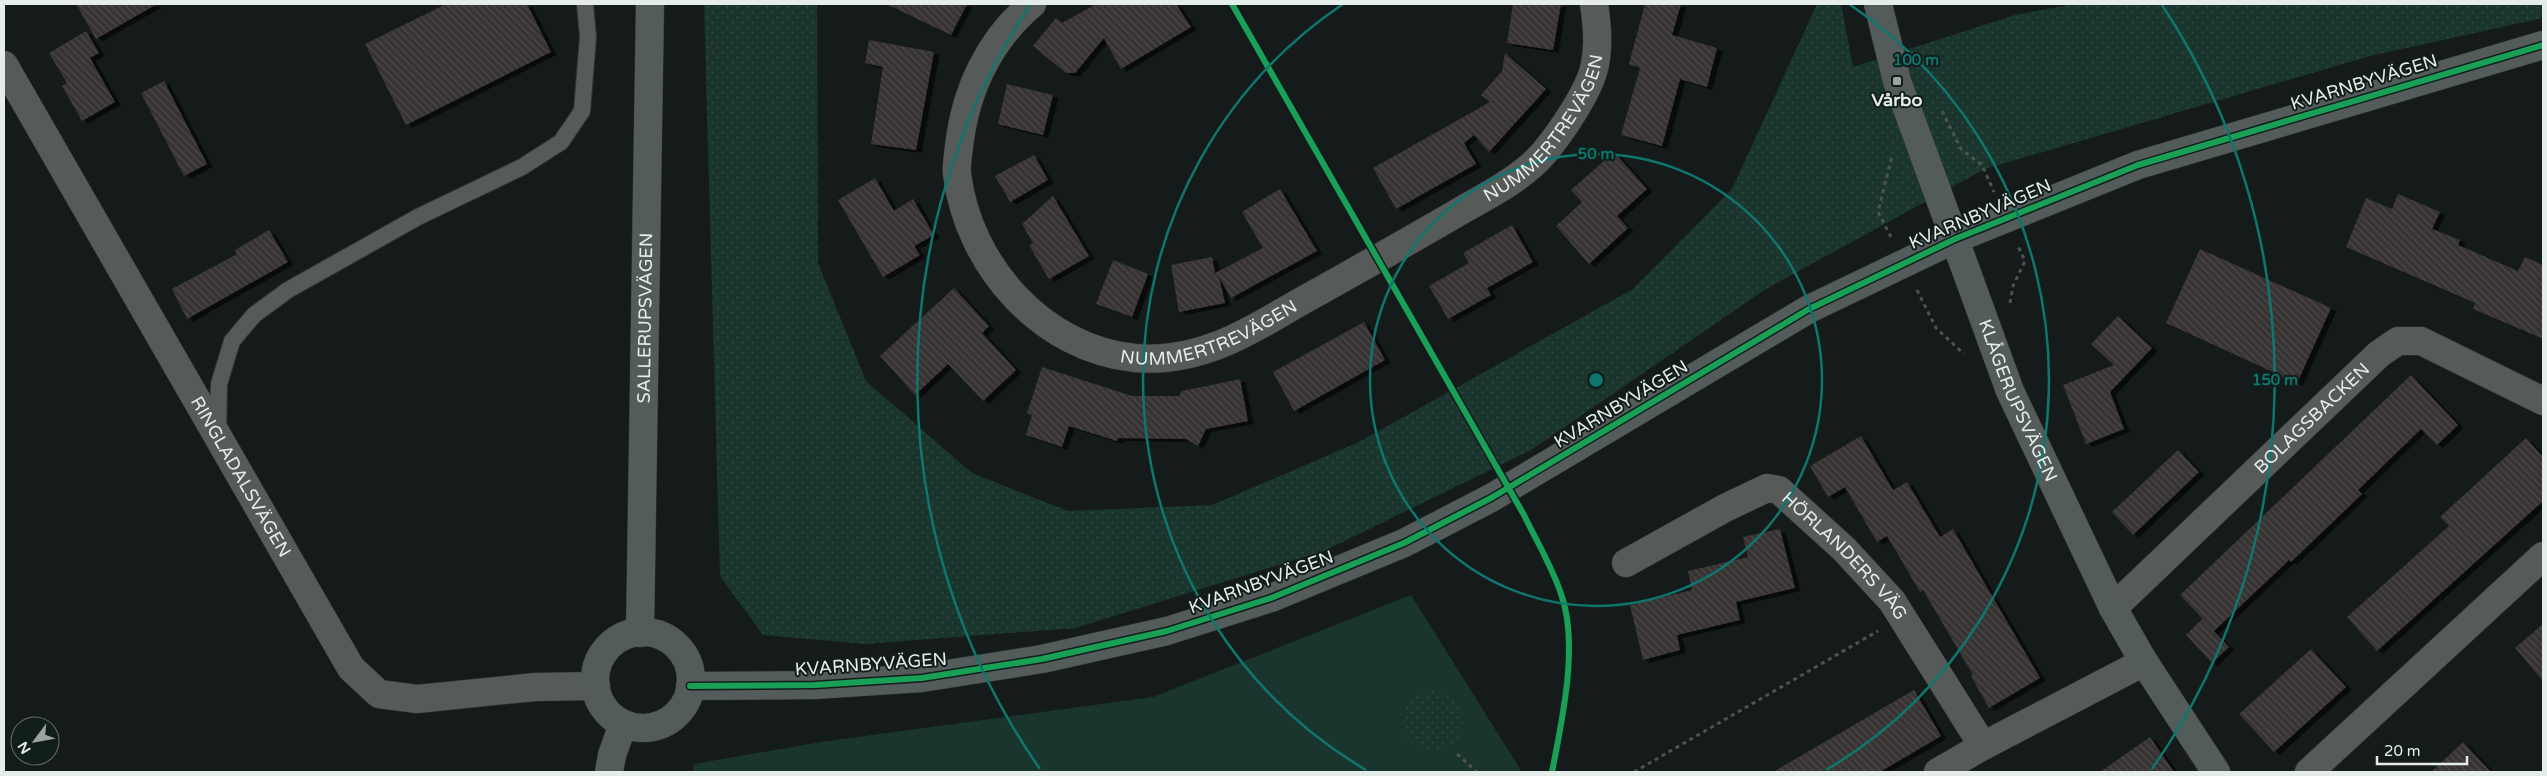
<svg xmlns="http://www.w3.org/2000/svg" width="2547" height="776" font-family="'Varela Round',sans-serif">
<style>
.grass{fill:#19352e}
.park{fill:url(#park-dots)}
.building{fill:url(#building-back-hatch);filter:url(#shadow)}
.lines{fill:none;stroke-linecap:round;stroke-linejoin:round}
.lane-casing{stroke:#323736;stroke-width:18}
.street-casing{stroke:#323736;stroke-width:29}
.secondary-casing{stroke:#323736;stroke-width:29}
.path{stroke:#4e5351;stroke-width:3;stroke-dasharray:4 4;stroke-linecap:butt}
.lane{stroke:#565b5a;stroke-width:16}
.street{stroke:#565b5a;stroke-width:28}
.secondary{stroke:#545c5b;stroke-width:28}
.cycleway-casing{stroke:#121e1b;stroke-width:9}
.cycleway{stroke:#1a9f57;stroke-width:6}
.ring{fill:none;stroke:#0f766e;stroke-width:2.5}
.poi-dot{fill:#9ca4a2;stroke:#121e1b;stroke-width:2}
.labels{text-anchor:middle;stroke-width:4;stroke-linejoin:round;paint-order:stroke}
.street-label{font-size:18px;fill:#e5edeb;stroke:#121e1b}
.poi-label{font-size:18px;font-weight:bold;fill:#e5edeb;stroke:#121e1b}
.centre{fill:#0f766e;stroke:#121e1b;stroke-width:2.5}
.ring-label{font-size:15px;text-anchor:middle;font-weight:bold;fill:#0f766e;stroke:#121e1b;stroke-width:4;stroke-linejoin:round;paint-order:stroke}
</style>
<defs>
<pattern id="park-dots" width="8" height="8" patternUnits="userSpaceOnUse" patternTransform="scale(1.25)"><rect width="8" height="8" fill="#19352e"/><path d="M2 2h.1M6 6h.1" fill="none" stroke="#2f4942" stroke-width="1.8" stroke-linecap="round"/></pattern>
<pattern id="building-back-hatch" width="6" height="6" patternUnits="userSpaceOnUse" patternTransform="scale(1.25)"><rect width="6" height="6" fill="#373333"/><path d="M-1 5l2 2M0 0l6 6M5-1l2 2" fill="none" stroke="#4a4747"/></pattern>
<filter id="shadow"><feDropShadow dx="5.5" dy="3" stdDeviation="0" flood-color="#0009"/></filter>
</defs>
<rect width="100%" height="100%" fill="#151b1a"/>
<!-- grass -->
<path class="grass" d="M1411,595L1522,772H692L694,764L821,742L1153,697Z"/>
<!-- park -->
<path class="park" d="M704,4H817L818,263L866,381L972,473L1068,511L1212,505L1359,442L1633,289L1732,189L1817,4H1841L1853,67L2015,15L2074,4H2543V18L2370,56L1985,169L1766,289L1531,450L1324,551L1075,628L865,644L763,635L720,576Z
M1403 721a30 30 0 1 1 60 0a30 30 0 1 1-60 0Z"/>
<!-- building -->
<path class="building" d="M76,4H157L96,39Z
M446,4H527L551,52L406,125L365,44Z
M886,4H967L951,35Z
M1096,4H1176L1191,27L1121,69L1104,38L1075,73H1066L1033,46L1056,18L1062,23Z
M1513,4H1561L1553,50L1507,43Z
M1645,4H1681L1672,35L1717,48L1707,87L1680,79L1662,146L1621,135L1640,68L1629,64Z
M86,31L99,53L90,58L115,102L82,121L62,86L67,83L49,53Z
M869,40L934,52L916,150L871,144L883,67L865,63Z
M1505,53L1546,89L1489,152L1474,135L1464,143L1476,164L1396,209L1373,168L1490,102L1481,95L1502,71Z
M164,81L207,164L184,176L141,93Z
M1007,84L1053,95L1043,135L998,124Z
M1614,152L1647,189L1617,216L1628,228L1589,264L1556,226L1582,202L1571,190Z
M1034,155L1048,180L1010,202L995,176Z
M875,178L894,211L913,199L934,235L914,246L920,255L883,277L838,200Z
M1280,189L1317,251L1231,298L1219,277L1225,303L1179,312L1171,265L1212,257L1215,273L1263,248L1242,212Z
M2398,194L2440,212L2432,229L2460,240L2458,245L2518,271L2525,257L2543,265V339L2473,309L2475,303L2346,247L2366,198L2392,209Z
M1053,196L1089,256L1049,279L1029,245L1033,243L1022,224Z
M1512,225L1533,262L1487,288L1491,295L1448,319L1429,286L1469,263L1463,253Z
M269,230L288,262L187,319L172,289L237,254L235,250Z
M2200,249L2331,308L2297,383L2166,323Z
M1113,260L1148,274L1132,317L1096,304Z
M954,288L989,326L982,333L1016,370L983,401L948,364L915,395L880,356Z
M2118,316L2152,348L2110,392L2124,429L2086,444L2063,385L2114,365L2091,344Z
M1364,322L1385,360L1294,411L1273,372Z
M1042,367L1132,396H1179L1182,391L1240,379L1248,421L1206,429L1198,446L1186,439L1118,438L1117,441L1069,426L1062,447L1026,435L1032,415L1027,413Z
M2411,375L2458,425L2437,445L2421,429L2358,490L2362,494L2291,562L2289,560L2214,631L2180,595Z
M1861,436L1893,490L1907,482L1940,537L1953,529L2040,678L1989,708L1971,676L1973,675L1923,590L1920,592L1887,536L1877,542L1845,487L1828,497L1810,466Z
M2526,438L2543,457V501L2377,651L2347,617L2449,526L2440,517Z
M2178,450L2199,472L2133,535L2112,512Z
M1780,529L1795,588L1736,602L1740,620L1677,635L1680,650L1643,660L1630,605L1692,590L1688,571L1748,557L1743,537Z
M2202,619L2229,647L2212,663L2186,635Z
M2543,624V681L2515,648Z
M2311,649L2346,687L2274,752L2239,714Z
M1914,690L1941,736L1880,772H1773Z
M2150,737L2174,772H2100Z
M2463,742L2491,772H2431Z"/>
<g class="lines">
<defs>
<path id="lane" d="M218,433L219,384L232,341L254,315L288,290L418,217L522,167L561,142L582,111L588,37L585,4"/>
<g id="street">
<path id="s1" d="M1032,4C989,40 965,91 959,147C958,156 956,166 957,174C968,265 1042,349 1135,358C1165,361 1193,355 1221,344C1254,331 1286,309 1318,292C1364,266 1411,240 1457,213C1486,196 1520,180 1543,154C1560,134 1591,89 1595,64C1599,45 1597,23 1594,4"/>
<path id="s2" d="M4,65L351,668L379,694L417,699L535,687L596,686"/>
<path id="s3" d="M1626,563L1725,508L1767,488L1779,490L1844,549L1892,601L1983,746"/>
<path id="s4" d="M2113,608L2379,354L2398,341H2421L2543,401"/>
<path d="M1938,772L1983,746L2144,662"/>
<path d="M2309,772L2543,556"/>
</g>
<g id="secondary">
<path id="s5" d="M1878,4L1897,81L2010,391L2113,608L2144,662L2216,772"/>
<circle cx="643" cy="680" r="48"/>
<path id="s6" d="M640,633L650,4"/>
<path d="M690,686L815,685L922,678L1042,659L1167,631L1271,598L1404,543L1491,498L1809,309L1955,239L2138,165L2543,45"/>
<path d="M609,772L612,755L623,724"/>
</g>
</defs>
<!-- lane casing -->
<use href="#lane" class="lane-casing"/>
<!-- street casing -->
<use href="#street" class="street-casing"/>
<!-- secondary casing -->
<use href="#secondary" class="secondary-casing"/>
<!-- path -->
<path class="path" d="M1942,111L1961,149L1982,165L1994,192
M1891,237L1878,212L1892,156
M1917,290L1936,328L1964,354
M2010,303L2013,286L2025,261L2018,246
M1457,754L1477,772
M1634,772L1878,631"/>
<!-- lane -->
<use href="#lane" class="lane"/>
<!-- street -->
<use href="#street" class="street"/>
<!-- secondary -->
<use href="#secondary" class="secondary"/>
<defs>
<path id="cycleway" d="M1232,4L1524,515C1536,540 1551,565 1560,591C1580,642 1562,720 1552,772
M690,686L815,685L922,678L1042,659L1167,631L1271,598L1404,543L1491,498L1809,309L1955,239L2138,165L2543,45"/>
</defs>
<!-- cycleway casing -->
<use href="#cycleway" class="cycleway-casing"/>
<!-- cycleway -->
<use href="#cycleway" class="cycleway"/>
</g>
<!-- distance rings -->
<g class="ring">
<circle cx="1596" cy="380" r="226"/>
<path d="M1366 770A453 453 0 0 1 1343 4M1849 4A453 453 0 0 1 1826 770"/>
<path d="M1040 769A679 679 0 0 1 1030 5M2162 5A679 679 0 0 1 2152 769"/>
</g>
<!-- markers -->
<rect class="poi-dot" x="1892" y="76" width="10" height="10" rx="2.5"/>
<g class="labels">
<!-- street labels -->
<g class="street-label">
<text transform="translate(2364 82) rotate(-17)" y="6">KVARNBYVÄGEN</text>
<text dy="6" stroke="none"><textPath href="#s1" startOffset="951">NUMMERTREVÄGEN</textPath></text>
<text transform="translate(1980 214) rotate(-23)" y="6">KVARNBYVÄGEN</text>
<text dy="6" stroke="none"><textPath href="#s6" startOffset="315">SALLERUPSVÄGEN</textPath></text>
<text dy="6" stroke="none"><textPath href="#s1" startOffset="546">NUMMERTREVÄGEN</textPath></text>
<text dy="6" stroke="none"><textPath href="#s5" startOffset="421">KLÅGERUPSVÄGEN</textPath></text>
<text transform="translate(1621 404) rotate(-31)" y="6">KVARNBYVÄGEN</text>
<text dy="6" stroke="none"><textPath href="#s4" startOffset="275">BOLAGSBACKEN</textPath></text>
<text dy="6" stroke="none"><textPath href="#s2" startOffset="475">RINGLADALSVÄGEN</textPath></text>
<text dy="6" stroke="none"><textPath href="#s3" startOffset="265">HÖRLANDERS VÄG</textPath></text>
<text transform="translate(1261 582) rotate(-20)" y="6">KVARNBYVÄGEN</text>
<text transform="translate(871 664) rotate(-4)" y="6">KVARNBYVÄGEN</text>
</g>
<!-- poi labels -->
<g class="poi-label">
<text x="1897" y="106">Vårbo</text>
</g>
</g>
<circle cx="1596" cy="380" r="8" class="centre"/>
<g class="ring-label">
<text x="1916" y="65">100 m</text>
<text x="1596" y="159">50 m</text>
<text x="2275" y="385">150 m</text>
</g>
<!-- border -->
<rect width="2547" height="776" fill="none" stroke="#e5edeb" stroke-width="10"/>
<!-- north arrow -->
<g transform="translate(35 741) rotate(238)"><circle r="24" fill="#121e1b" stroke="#66716e"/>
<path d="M0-4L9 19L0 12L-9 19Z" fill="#9ca4a2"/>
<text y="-8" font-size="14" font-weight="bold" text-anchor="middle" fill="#e5edeb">N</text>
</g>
<!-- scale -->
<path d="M2377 756v8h90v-8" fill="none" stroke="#e5edeb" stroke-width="2.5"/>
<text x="2384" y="756" font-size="15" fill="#e5edeb" stroke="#121e1b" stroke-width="4" paint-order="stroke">20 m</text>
</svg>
